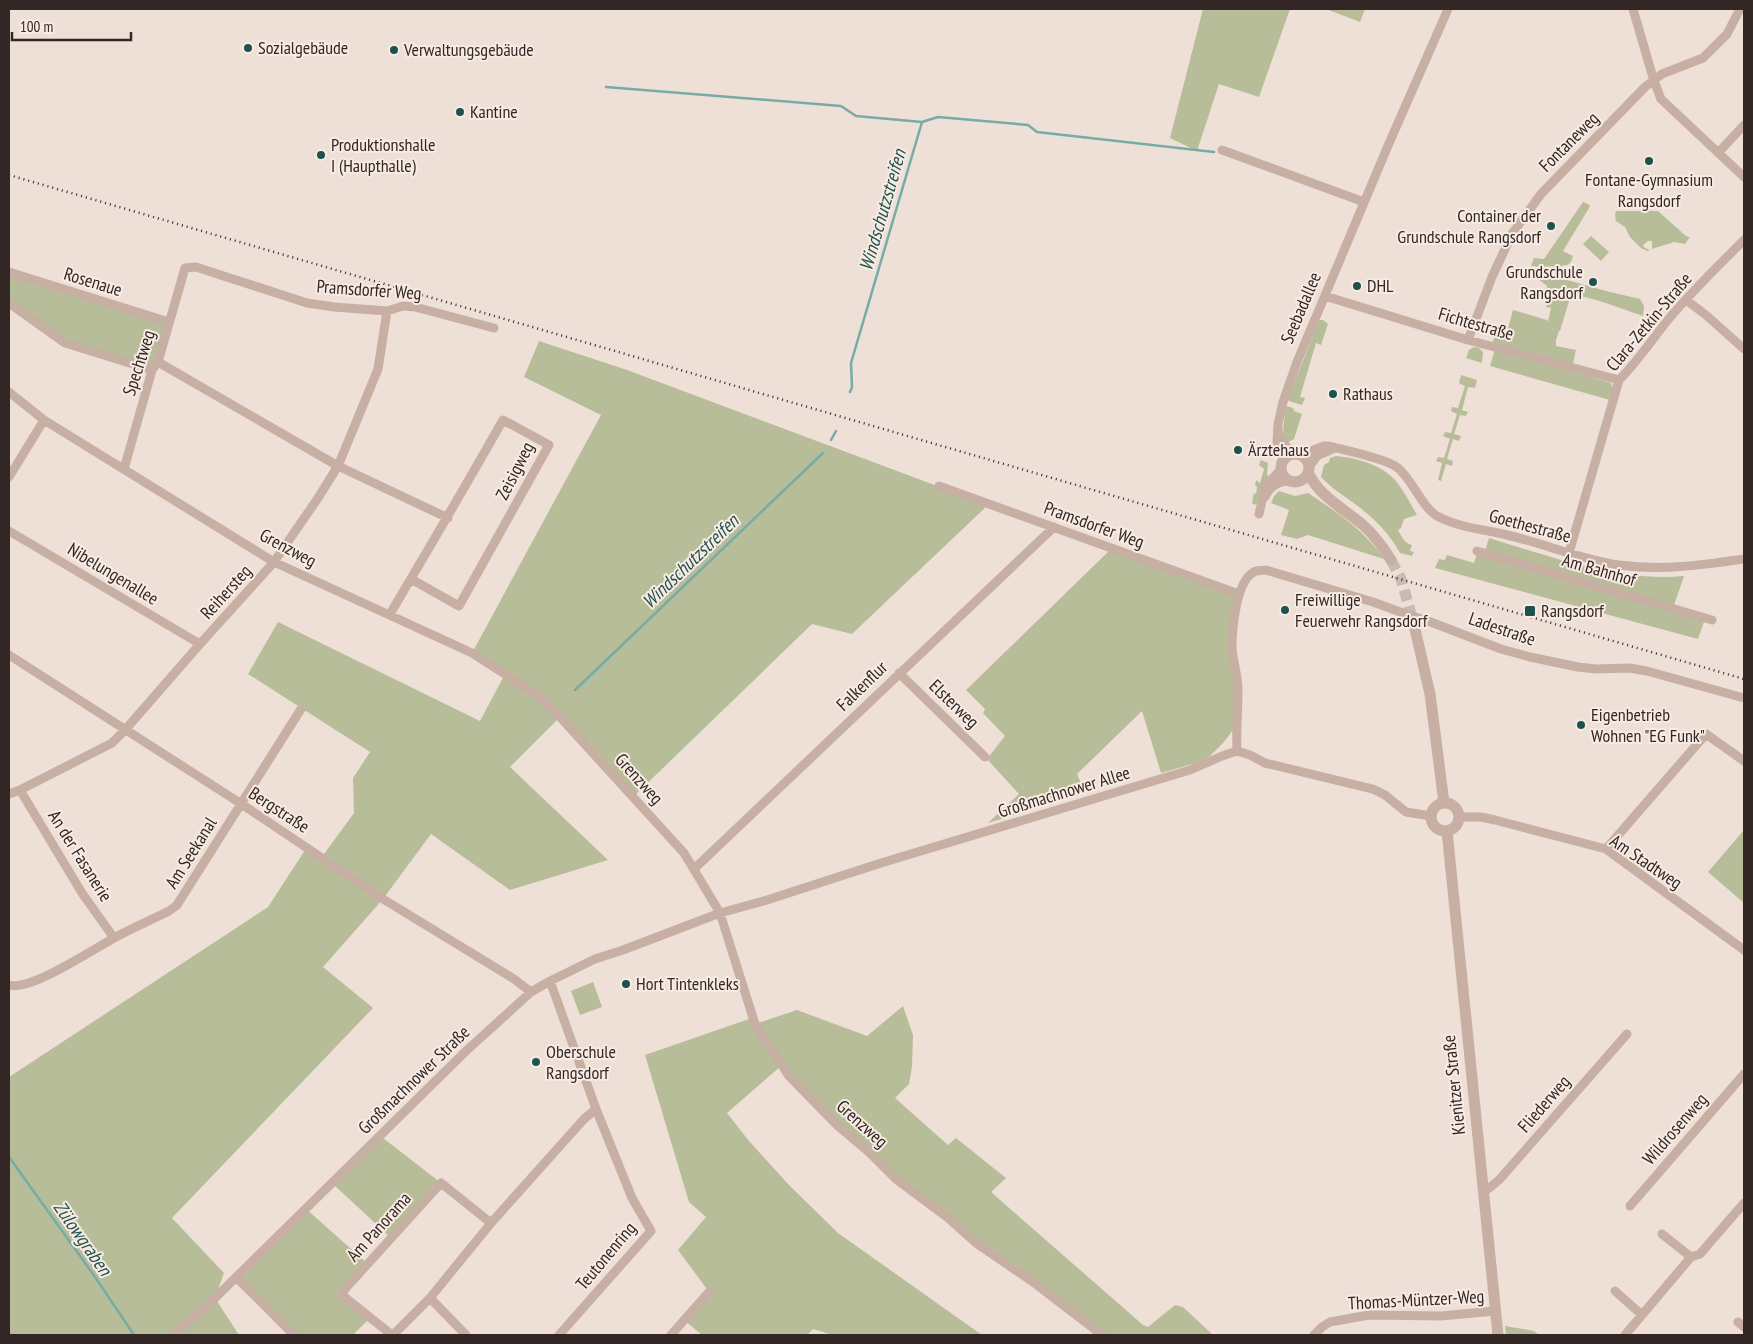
<svg xmlns="http://www.w3.org/2000/svg" width="1753" height="1344" font-family="'PT Sans Narrow',sans-serif">
<style>
.green{fill:#b6bd98}
.lines{fill:none;stroke-linecap:round;stroke-linejoin:round}
.stream{stroke:#77aba6;stroke-width:2.5}
.tertiary-tunnel{stroke:#c9bbb3;stroke-width:11;stroke-dasharray:11 5.5;stroke-linecap:butt}
.minor{stroke:#c7afa4;stroke-width:9}
.tertiary{stroke:#c7afa4;stroke-width:11}
.rail{stroke:#322725;stroke-width:2.5;stroke-dasharray:1 4;stroke-linecap:butt}
.minor-bridge{stroke:#c7afa4;stroke-width:9}
.poi-dot{fill:#1d524d;stroke:#f8ebe3;stroke-width:2}
.labels{text-anchor:middle;stroke-width:4;stroke-linejoin:round;paint-order:stroke}
.poi-label{font-size:18px;fill:#322725;stroke:#f8ebe3;text-anchor:start}
.street-label{font-size:18px;fill:#322725;stroke:#f8ebe3}
.water-label{font-size:19px;font-style:italic;fill:#1d524d;stroke:#f8ebe3}
</style>
<rect width="100%" height="100%" fill="#efe0d7"/>
<!-- green -->
<path class="green" d="M1203,9H1290L1259,97L1219,84L1197,151L1170,138Z
M1326,9H1365L1360,22Z
M1583,202L1590,205L1589,208L1563,251L1573,256C1572,259 1572,261 1569,264C1565,267 1537,267 1531,266L1534,258L1544,259Z
M1616,211H1658L1686,236L1690,237L1685,244L1674,242L1652,249V241H1648L1643,245L1645,248L1650,250L1647,251L1641,248L1630,237L1625,227L1616,221L1615,215Z
M1591,236L1609,252L1601,261L1583,244Z
M1531,270L1553,271V276L1606,291L1640,299L1644,306L1643,316C1615,306 1580,293 1551,291L1554,298L1569,301L1560,331L1547,328L1559,331L1556,340V346L1576,350L1572,368L1492,344L1497,331L1507,332L1513,310L1547,320L1548,322L1551,308L1546,307L1547,286L1537,278L1530,276Z
M9,272L169,322L152,370L65,343L9,303Z
M1319,320H1323L1328,324L1321,345L1316,343L1300,397L1305,398L1302,405L1289,401L1288,399Z
M539,341L627,370L988,505L852,634L812,624L633,797L560,717L510,767L608,860L510,890L431,834L383,899L323,967L373,1008L172,1218L224,1273L215,1298L239,1335H9V1077L268,907L307,847L321,858L354,813L353,778L370,752L248,674L278,622L480,721L505,674L472,653L601,415L524,377Z
M1474,347L1479,348L1483,352L1482,363L1466,358L1469,350Z
M1495,349L1611,383L1613,388L1610,400L1490,366Z
M1461,375L1477,380L1475,388L1468,387L1462,410L1468,412L1466,416L1460,415L1454,434L1461,436L1459,441L1453,439L1447,459L1453,461L1452,466L1446,464L1441,481L1438,480L1442,463L1436,461L1438,457L1444,458L1450,439L1443,436L1445,432L1451,433L1457,414L1451,411L1452,407L1458,408L1465,386L1459,383Z
M1286,406L1293,408L1294,411L1302,414L1294,439L1287,443L1283,429Z
M1336,456C1356,458 1380,464 1394,479C1403,489 1410,503 1417,515L1404,519L1401,528L1398,530C1402,537 1404,543 1412,545L1410,551L1414,552L1412,556L1400,553C1390,534 1373,517 1355,504C1343,495 1331,488 1321,477L1324,465L1329,462L1330,458Z
M1261,460L1268,463L1267,474L1269,478L1257,503L1255,505L1252,503L1254,493L1256,494L1257,487L1255,485L1256,480L1260,483L1264,469L1259,465Z
M1279,491L1295,496L1308,493C1337,512 1364,530 1384,559L1308,535L1297,539L1281,535L1289,510L1271,503L1274,496Z
M1489,538C1552,557 1617,582 1684,576L1673,608L1705,619L1698,639L1435,568L1439,559L1445,560L1447,555L1474,563L1477,553L1484,554Z
M1111,549L1239,594L1234,623L1237,671L1233,730L1223,743L1210,756L1196,763L1161,773L1142,711L1077,774L1085,793L988,823L1019,794L987,759L1005,736L983,713L985,709L966,690Z
M1744,830V903L1708,872Z
M593,982L602,1007L580,1015L571,991Z
M903,1006L913,1035L912,1067L909,1084L895,1098L948,1145L956,1138L1006,1178L991,1192L1143,1325L1148,1327L1175,1305L1183,1307L1213,1335H1102L897,1180L781,1066L727,1113L749,1141L788,1184L838,1233L982,1335H833L813,1329L807,1335H702L684,1320L709,1292L678,1250L706,1217L689,1202L645,1055L752,1018L755,1024L797,1010L867,1036Z
M383,1138L441,1183L391,1238L332,1183Z
M305,1208L368,1264L342,1295L370,1318L353,1335H292L237,1283Z
M1505,1326L1534,1331L1539,1335H1506Z"/>
<g class="lines">
<!-- stream -->
<path class="stream" d="M606,87L841,106L856,116L922,122L938,117L1028,125L1037,132L1214,152
M850,392L852,387L851,363L922,122
M831,440L836,431
M575,690L823,453
M9,1157L93,1274L134,1335"/>
<!-- tertiary-tunnel -->
<path class="tertiary-tunnel" d="M1391,560L1401,579L1414,624"/>
<!-- minor -->
<path class="minor" d="M1633,9L1654,81L1661,99L1744,177
M1222,150L1364,202
M1718,153L1744,125
M9,272L169,322
M1325,296L1468,340L1619,380
M1686,300L1706,315L1744,349
M9,303L65,343L152,370
M1468,340L1492,277L1512,234L1541,194L1645,87L1662,74L1703,58L1727,34L1740,9
M158,362L338,466L448,518
M9,392L44,420L274,562L472,653L536,694L560,717L684,853L720,913L755,1024L789,1076L838,1126L869,1152L897,1180L948,1218L976,1243L1033,1282L1102,1335
M1278,431L1285,445L1295,455
M1300,455L1324,446H1329C1344,450 1388,459 1398,468C1412,479 1424,511 1439,517C1457,526 1478,529 1498,533C1539,541 1577,559 1619,565C1662,571 1702,565 1744,559
M1284,460L1277,443L1278,424L1283,402L1297,362L1387,148L1448,9
M1309,467L1317,456L1333,449
M124,469L152,370L158,362L185,268L196,267L307,303L334,307L387,311L403,306L415,307L494,328
M9,477L44,420
M939,486L1239,594
M1265,497C1269,488 1278,481 1288,481
M1259,514L1265,487L1281,469
M9,531L200,644
M1477,551L1712,620
M1569,553L1619,380C1637,362 1651,341 1667,321C1691,292 1718,266 1744,240
M390,614C428,550 466,485 503,420L549,445L459,606L411,579
M1428,621L1501,649L1530,657L1578,667L1596,669L1629,668L1647,671L1744,698
M9,655L240,803L383,899L514,979L531,992
M899,673L985,757
M1237,751C1236,730 1238,711 1238,690C1238,675 1233,662 1232,648C1232,629 1236,581 1254,572C1257,570 1262,571 1266,570L1373,602L1403,613
M1237,751L1250,755L1265,763L1373,789L1385,795L1406,812L1431,816
M20,790L82,893L114,938
M9,794L20,790L112,743L125,730L200,644L274,562L318,498L338,466L378,369L387,311
M1459,817H1481L1495,820L1606,849L1744,950
M1606,849L1706,734L1744,761
M694,869L1054,527
M550,981L596,1109L632,1198L651,1231L559,1335
M9,985C29,992 94,949 114,938C132,928 151,920 169,911L177,905L301,709
M1483,1193L1499,1180L1627,1034
M1630,1206L1744,1074
M1662,1234L1691,1257
M236,1277L294,1335
M1615,1291L1642,1315
M430,1298L466,1335
M1738,1322L1744,1327
M173,1335L215,1298L466,1051L531,992L550,981L595,959L623,950L720,913L767,900L881,863L1190,770L1222,756L1237,751
M392,1335L342,1295L345,1289L441,1183L491,1223
M393,1335L430,1298L491,1223L584,1119L596,1109
M671,1335L709,1292
M1314,1335L1322,1327L1330,1322L1369,1315L1441,1316L1495,1311
M1625,1335L1691,1257L1700,1254L1744,1203"/>
<!-- tertiary -->
<path class="tertiary" d="M1281 468a14 14 0 1 1 28 0a14 14 0 1 1-28 0Z
M1308,472C1319,497 1345,509 1364,526C1375,536 1383,547 1391,560
M1414,625L1430,694L1444,803
M1431 817a14 14 0 1 1 28 0a14 14 0 1 1-28 0Z
M1447,831L1498,1335"/>
<!-- rail -->
<path class="rail" d="M9,175L1744,679"/>
<!-- minor-bridge -->
<path class="minor-bridge" d="M1403,613L1428,621"/>
</g>
<!-- markers -->
<g class="poi-dot">
<circle cx="248" cy="48" r="5"/>
<circle cx="394" cy="50" r="5"/>
<circle cx="460" cy="112" r="5"/>
<circle cx="321" cy="155" r="5"/>
<circle cx="1649" cy="161" r="5"/>
<circle cx="1551" cy="226" r="5"/>
<circle cx="1593" cy="282" r="5"/>
<circle cx="1357" cy="286" r="5"/>
<circle cx="1333" cy="394" r="5"/>
<circle cx="1238" cy="450" r="5"/>
<circle cx="1285" cy="610" r="5"/>
<rect x="1524" y="605" width="12" height="12" rx="2.5"/>
<circle cx="1581" cy="725" r="5"/>
<circle cx="626" cy="984" r="5"/>
<circle cx="536" cy="1062" r="5"/>
</g>
<g class="labels">
<!-- poi labels -->
<g class="poi-label">
<text x="258" y="54">Sozialgebäude</text>
<text x="404" y="56">Verwaltungsgebäude</text>
<text x="470" y="118">Kantine</text>
<text x="331" y="151">Produktionshalle<tspan x="331" dy="21">I (Haupthalle)</tspan></text>
<text x="1649" y="186" text-anchor="middle">Fontane-Gymnasium<tspan x="1649" dy="21">Rangsdorf</tspan></text>
<text x="1541" y="222" text-anchor="end">Container der<tspan x="1541" dy="21">Grundschule Rangsdorf</tspan></text>
<text x="1583" y="278" text-anchor="end">Grundschule<tspan x="1583" dy="21">Rangsdorf</tspan></text>
<text x="1367" y="292">DHL</text>
<text x="1343" y="400">Rathaus</text>
<text x="1248" y="456">Ärztehaus</text>
<text x="1295" y="606">Freiwillige<tspan x="1295" dy="21">Feuerwehr Rangsdorf</tspan></text>
<text x="1541" y="617">Rangsdorf</text>
<text x="1591" y="721">Eigenbetrieb<tspan x="1591" dy="21">Wohnen "EG Funk"</tspan></text>
<text x="636" y="990">Hort Tintenkleks</text>
<text x="546" y="1058">Oberschule<tspan x="546" dy="21">Rangsdorf</tspan></text>
</g>
<!-- street labels -->
<g class="street-label">
<text transform="translate(1569 142) rotate(-45)" y="6">Fontaneweg</text>
<text transform="translate(93 282) rotate(17)" y="6">Rosenaue</text>
<text transform="translate(369 290) rotate(4)" y="6">Pramsdorfer Weg</text>
<text transform="translate(1301 308) rotate(-67)" y="6">Seebadallee</text>
<text transform="translate(1649 322) rotate(-50)" y="6">Clara-Zetkin-Straße</text>
<text transform="translate(1476 324) rotate(16)" y="6">Fichtestraße</text>
<text transform="translate(139 363) rotate(-72)" y="6">Spechtweg</text>
<text transform="translate(515 471) rotate(-63)" y="6">Zeisigweg</text>
<text transform="translate(1094 525) rotate(20)" y="6">Pramsdorfer Weg</text>
<text transform="translate(1530 526) rotate(15)" y="6">Goethestraße</text>
<text transform="translate(288 548) rotate(28)" y="6">Grenzweg</text>
<text transform="translate(1599 570) rotate(16)" y="6">Am Bahnhof</text>
<text transform="translate(113 574) rotate(31)" y="6">Nibelungenallee</text>
<text transform="translate(226 592) rotate(-48)" y="6">Reihersteg</text>
<text transform="translate(1502 629) rotate(19)" y="6">Ladestraße</text>
<text transform="translate(862 686) rotate(-44)" y="6">Falkenflur</text>
<text transform="translate(954 704) rotate(44)" y="6">Elsterweg</text>
<text transform="translate(639 779) rotate(48)" y="6">Grenzweg</text>
<text transform="translate(1064 792) rotate(-17)" y="6">Großmachnower Allee</text>
<text transform="translate(279 810) rotate(33)" y="6">Bergstraße</text>
<text transform="translate(191 853) rotate(-58)" y="6">Am Seekanal</text>
<text transform="translate(80 856) rotate(58)" y="6">An der Fasanerie</text>
<text transform="translate(1646 862) rotate(34)" y="6">Am Stadtweg</text>
<text transform="translate(414 1080) rotate(-44)" y="6">Großmachnower Straße</text>
<text transform="translate(1454 1085) rotate(-96)" y="6">Kienitzer Straße</text>
<text transform="translate(1544 1104) rotate(-49)" y="6">Fliederweg</text>
<text transform="translate(862 1124) rotate(42)" y="6">Grenzweg</text>
<text transform="translate(1675 1129) rotate(-49)" y="6">Wildrosenweg</text>
<text transform="translate(379 1227) rotate(-48)" y="6">Am Panorama</text>
<text transform="translate(606 1256) rotate(-50)" y="6">Teutonenring</text>
<text transform="translate(1416 1300) rotate(-3)" y="6">Thomas-Müntzer-Weg</text>
</g>
<!-- water labels -->
<g class="water-label">
<text transform="translate(882 210) rotate(-74)" y="7">Windschutzstreifen</text>
<text transform="translate(690 561) rotate(-44)" y="7">Windschutzstreifen</text>
<text transform="translate(83 1238) rotate(55)" y="7">Zülowgraben</text>
</g>
</g>
<!-- border -->
<rect width="1753" height="1344" fill="none" stroke="#322725" stroke-width="20"/>
<!-- scale -->
<path d="M12 32v8h119v-8" fill="none" stroke="#322725" stroke-width="2.5"/>
<text x="20" y="32" font-size="15" fill="#322725" stroke="#f8ebe3" stroke-width="4" paint-order="stroke">100 m</text>
</svg>
